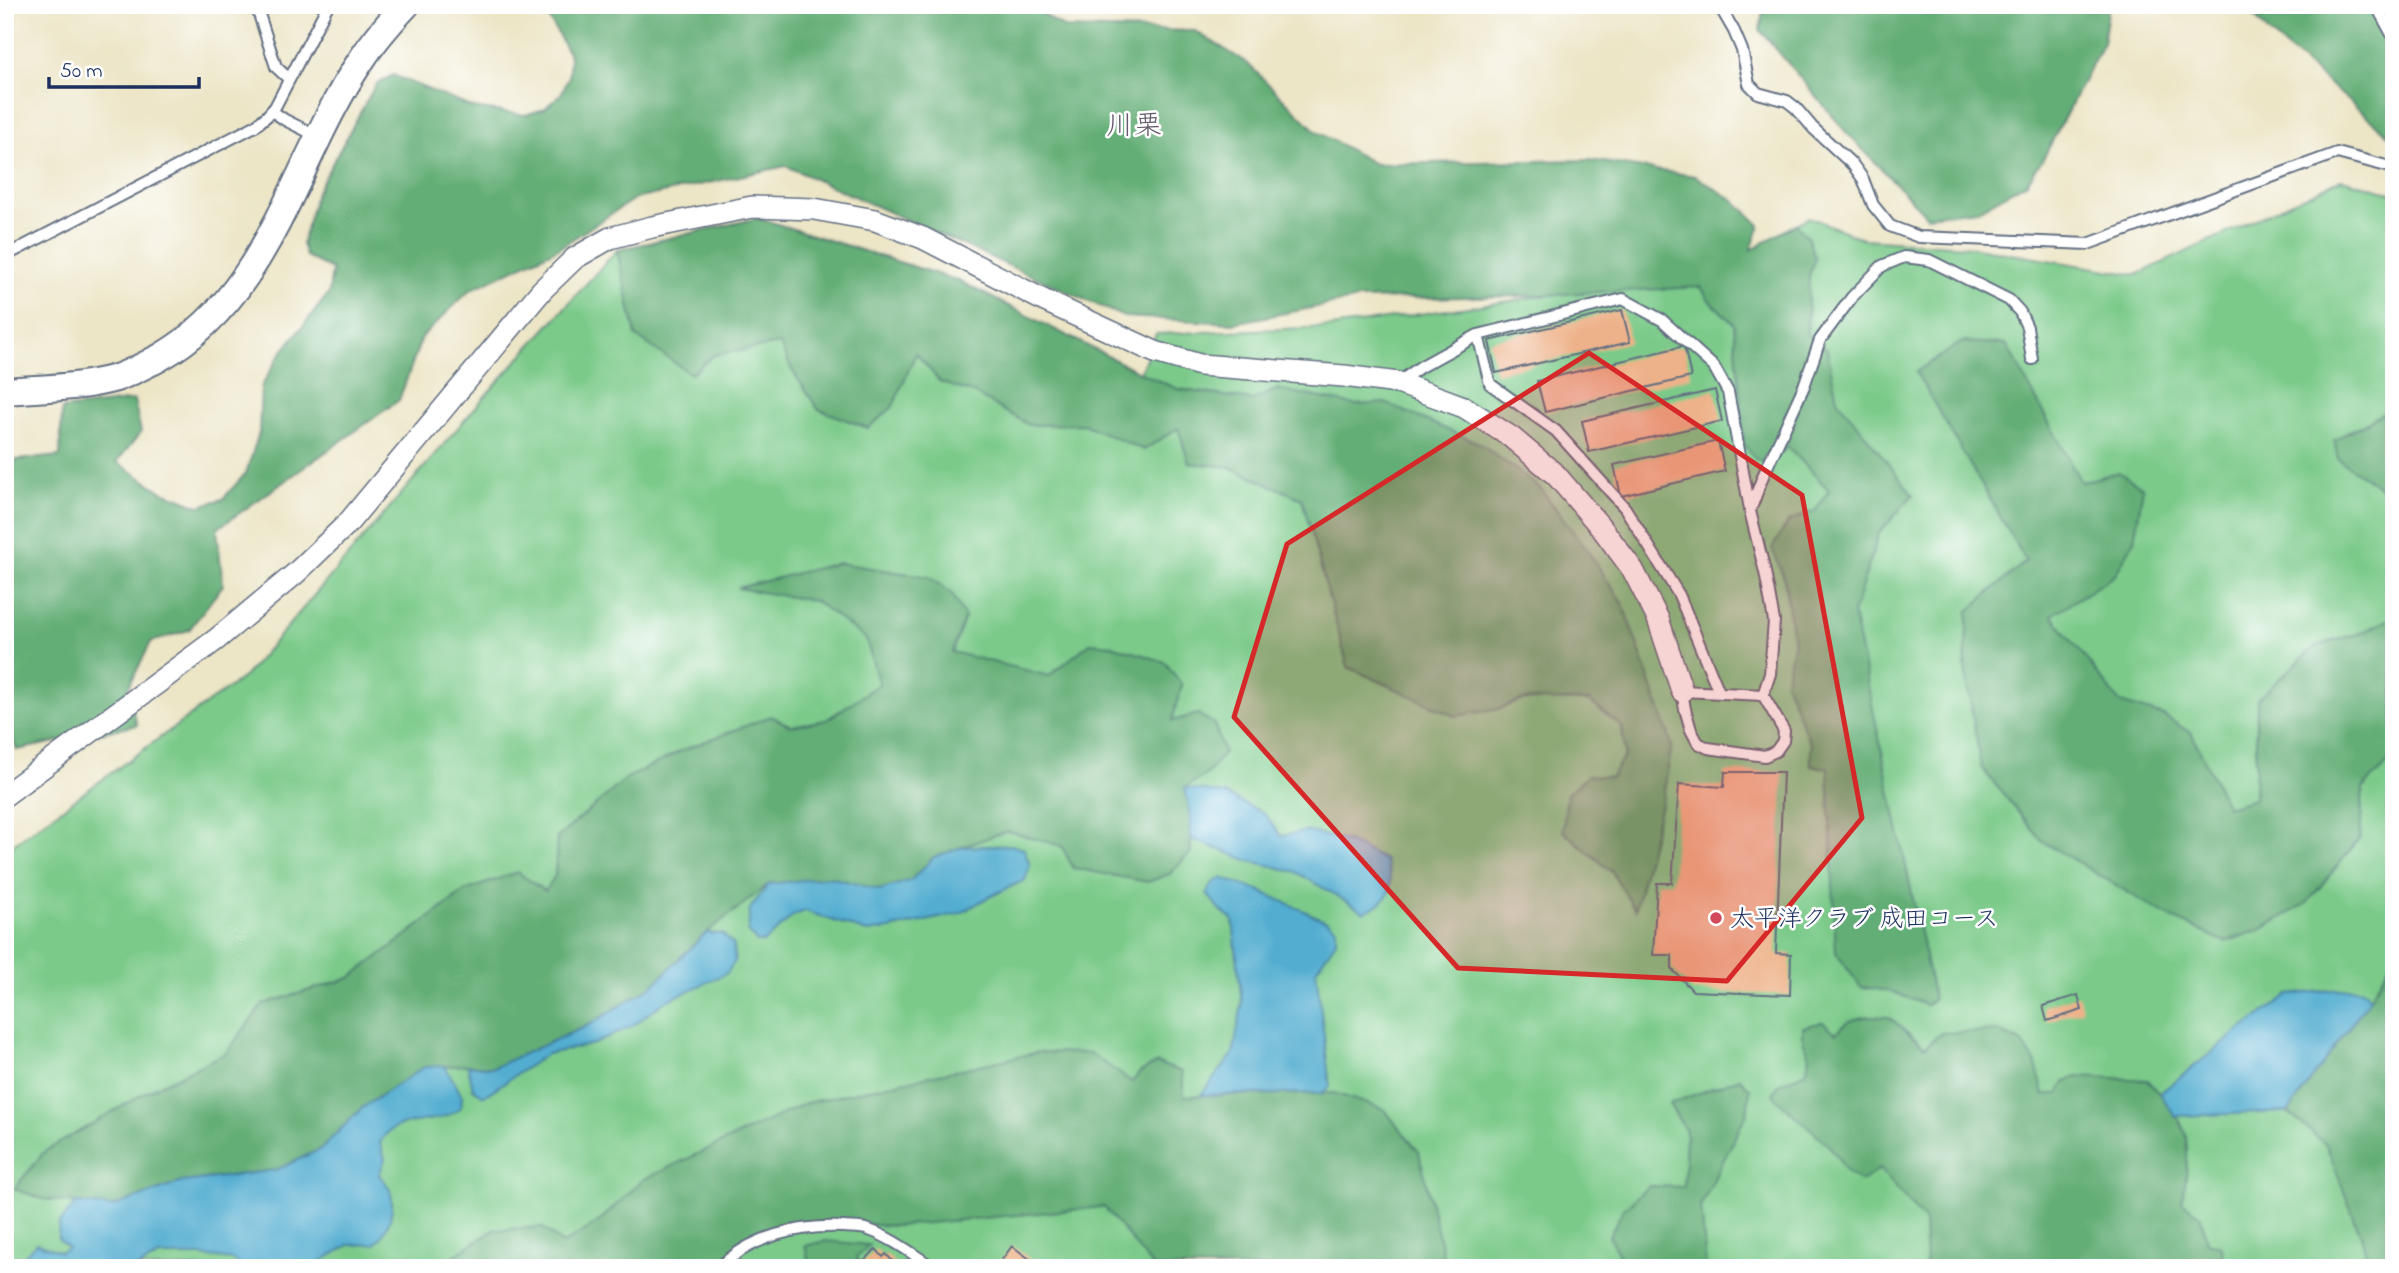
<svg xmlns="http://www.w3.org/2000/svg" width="2399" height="1273" font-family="'Indie Flower','Klee One',sans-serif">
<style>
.green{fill:#7bca8a;stroke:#4b7c74;stroke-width:2}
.forest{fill:#64ae76;stroke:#406e6a;stroke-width:2}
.water{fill:#53add0;stroke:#376e97;stroke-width:2}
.building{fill:#eeb28a}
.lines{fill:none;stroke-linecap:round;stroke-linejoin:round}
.service-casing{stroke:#646f82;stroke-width:14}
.minor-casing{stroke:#646f82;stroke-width:24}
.tertiary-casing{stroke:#646f82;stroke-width:30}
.service{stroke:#fff;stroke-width:10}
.minor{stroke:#fff;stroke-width:21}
.tertiary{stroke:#fff;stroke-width:26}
.marked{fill:#d62828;fill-opacity:0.2;stroke:#d62828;stroke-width:5;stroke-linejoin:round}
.poi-dot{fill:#d1495b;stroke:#fff;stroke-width:2.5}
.labels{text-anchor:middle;stroke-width:5;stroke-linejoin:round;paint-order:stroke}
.poi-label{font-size:24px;fill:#1b2f5e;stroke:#fff;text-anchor:start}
.quarter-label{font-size:28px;fill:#655d6d;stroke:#fff}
</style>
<rect width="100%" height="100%" fill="#fff"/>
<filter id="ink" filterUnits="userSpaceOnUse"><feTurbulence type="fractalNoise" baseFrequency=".0143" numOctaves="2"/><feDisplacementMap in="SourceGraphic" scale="14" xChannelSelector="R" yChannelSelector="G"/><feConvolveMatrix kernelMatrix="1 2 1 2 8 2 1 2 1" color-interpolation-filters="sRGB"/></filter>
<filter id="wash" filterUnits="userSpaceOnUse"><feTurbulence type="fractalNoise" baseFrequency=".00686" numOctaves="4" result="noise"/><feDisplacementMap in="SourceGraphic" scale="28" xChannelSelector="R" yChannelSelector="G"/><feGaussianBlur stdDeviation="1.57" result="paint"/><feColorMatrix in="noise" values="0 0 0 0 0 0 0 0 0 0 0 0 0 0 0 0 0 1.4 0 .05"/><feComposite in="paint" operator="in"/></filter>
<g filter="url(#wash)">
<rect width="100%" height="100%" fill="#ece5c6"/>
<!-- green -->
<path class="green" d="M2341,179L2394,193V1268H5V850L245,676L487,394L617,250L758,218L959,281L1140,373L1156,334L1331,327L1714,271L1809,217L1864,239L1964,246L2137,275Z"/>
<!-- forest -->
<path class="forest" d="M542,5H1029L1065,28L1195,31L1247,63L1316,131L1375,164L1590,160L1695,176L1735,201L1760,225L1751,250L1796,224L1808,238L1815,258L1809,276L1807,335L1827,349L1837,399L1913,495L1879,533L1853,614L1934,999L1926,1005L1890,991L1861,987L1836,953L1828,768L1811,766V745L1785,682L1794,644L1784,578L1772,548L1789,521L1815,511L1829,490L1788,447L1770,463L1756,460L1744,444L1734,324L1709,300L1701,287L1522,296L1358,299L1234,323L1124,317L786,166L634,199L559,248L470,290L422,337L399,400L217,529L223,585L189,630L151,642L127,690L137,725L17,750L5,717V461L60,456L62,409L134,400L141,432L117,462L161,491L199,506L223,499L246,473L259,433L261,387L279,356L329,293L332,270L306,256L302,244L316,193L376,84L393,75L473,108L525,115L544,109L561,94L569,77L570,56Z
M1764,5H2109L2103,43L2044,157L2027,182L1978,210L1927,216L1846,132L1760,30Z
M2245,5H2394V139L2269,33Z
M758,218L959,281L1141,373L1178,389L1253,400L1278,389L1355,405L1385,403L1479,443L1540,488L1585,547L1623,604L1672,745L1663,796L1635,910L1612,872L1563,831L1567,794L1588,775L1611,777L1625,755L1622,727L1589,701L1523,700L1499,709L1455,716L1348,667L1302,499L1230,467L1189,463L1178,428L1144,450L1083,424L1029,425L973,393L940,382L916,353L892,408L868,428L818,409L792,370L780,344L714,355L691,374L636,336L617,250Z
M1962,342L2006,344L2081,482L2119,472L2143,488L2134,541L2115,575L2052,615L2120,703L2164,716L2192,734L2227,807L2255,799L2257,699L2316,646L2361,633L2394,617V758L2363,788L2360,838L2307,903L2262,929L2225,942L2166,915L2042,841L1981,767L1965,668L1968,611L2026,561L1916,372Z
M2394,407V497L2338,459L2334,440Z
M838,563L929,577L952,594L965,617L952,652L1049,676L1090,643L1112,645L1165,662L1182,685L1172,721L1198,714L1214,724L1224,752L1208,773L1185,788L1190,814L1191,852L1170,874L1148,882L1073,868L1062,846L1007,831L934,857L911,880L880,890L829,877L769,884L706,933L651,987L589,1025L492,1068L468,1065L424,1068L362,1108L321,1149L276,1170L182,1182L112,1207L43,1199L14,1189L44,1152L148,1091L226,1053L263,1004L350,978L465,891L517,872L545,891L555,876L557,838L627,778L683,750L771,716L791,726L826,720L879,684L866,639L815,601L737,588Z
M2394,956V1268H2369L2362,1238L2326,1145L2288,1112L2370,998Z
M1868,1016L1889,1017L1925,1047L1941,1033L1998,1031L2023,1043L2036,1064L2044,1094H2059L2064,1083L2078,1076L2148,1080C2160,1094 2177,1112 2184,1130C2190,1147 2186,1184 2182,1202L2200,1214L2207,1242L2221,1246L2227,1268H1926L1924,1220L1880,1169L1861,1181C1842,1173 1842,1160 1829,1146C1812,1127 1789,1114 1773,1094L1780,1083L1806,1072L1810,1056L1803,1040V1027L1823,1022L1836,1033L1849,1021Z
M1039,1052L1090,1053L1132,1082L1140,1072L1157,1063L1182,1072L1184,1096L1334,1093L1384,1109L1419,1152L1446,1268H1154L1104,1207L896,1226L804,1222L742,1245L716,1268H435L494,1230L542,1227L563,1244L597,1223L644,1179L806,1103Z
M1740,1078L1750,1089L1747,1113L1701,1205L1706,1268H1626L1609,1237L1623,1209L1649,1186L1684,1187L1686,1131L1669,1104Z
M825,1241L869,1245L857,1257L860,1268H810L805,1246Z"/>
<!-- water -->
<path class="water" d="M1185,788L1224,794L1264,813L1281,836L1306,831L1347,841L1385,860C1395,887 1393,900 1364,912L1296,872L1247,860L1191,839L1190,814Z
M1011,845L1024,849L1030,865L1025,880L987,898L961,913L890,929L867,932L805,911L794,915L764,942H757L748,931L750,909L769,884L829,877L880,890L911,880L934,857L963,847Z
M1221,878L1258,890L1329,922L1336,928V941L1316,970L1330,1087L1322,1093L1201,1095L1233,1054L1242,1005L1233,920L1218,908L1207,893L1213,883Z
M706,933L722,934L733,944L735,961L727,973L664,1002L632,1026L594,1044L547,1054L484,1096L473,1089L468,1065L492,1068L589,1025L651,987Z
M2348,988L2364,990L2370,998L2288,1112L2175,1116L2160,1093L2243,1028L2289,995Z
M445,1066L462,1096L461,1107C438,1129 394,1112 380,1143L385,1159L379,1175C382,1179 388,1185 390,1190C396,1209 388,1232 375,1244L349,1245L310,1268H244L233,1260L202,1256H159L137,1268H18L21,1260L36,1243L61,1252L68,1248L58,1238L59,1224L76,1203L112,1207L182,1182L276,1170L321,1149L362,1108L424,1067Z"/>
<g id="blocks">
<!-- building -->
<path class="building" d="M1622,310L1630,342L1496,373L1489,341Z
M1684,346L1691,377L1545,412L1537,381Z
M1715,390L1722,421L1589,452L1582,421Z
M1718,441L1725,471L1621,496L1614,465Z
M1725,772H1783L1776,953L1791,954L1790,995L1693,991L1672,969V955H1653L1657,883H1672L1679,784L1724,787Z
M2078,995L2082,1010L2047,1021L2043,1006Z
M1012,1246L1042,1268H996Z
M876,1249L883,1257L886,1254L899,1268H867L862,1263Z"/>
</g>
</g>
<g filter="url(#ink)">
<use href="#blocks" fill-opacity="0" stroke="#646f82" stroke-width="2"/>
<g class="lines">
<defs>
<path id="service" d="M256,5L276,67L289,79
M1719,5L1734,31L1742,50L1749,84L1758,93L1787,101L1796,108L1813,128L1853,165L1863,179L1873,205L1890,226L1919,237L2088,244L2337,153L2394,168
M2376,5L2394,38
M272,111L285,120L317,136
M5,256L255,126L267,116L275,107L328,5
M1478,335L1490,384L1556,431L1625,508L1679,595L1719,692
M1398,383L1420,367L1478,335L1623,299L1662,320L1714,367L1728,392L1750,509
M1682,691L1763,695L1784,731L1783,741L1776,751L1765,756L1708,748L1698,743L1691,730L1685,709Z
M1763,695L1770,674L1774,621L1765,572L1750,511L1763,476L1804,386L1820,340L1852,297L1882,266L1904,257L1929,260L2009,300L2020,312L2027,327L2032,359
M719,1268C751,1236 799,1225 843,1227C851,1228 862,1227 869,1230C892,1238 914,1255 934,1268"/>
<path id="minor" d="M5,795L217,639L296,573L348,523L542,290L575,258L610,238L652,227L752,207L814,209L875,220L923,238L1045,301L1155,352L1200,365L1344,376L1398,383L1426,393L1464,407L1511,437L1556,475L1604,531L1633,570L1658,619L1682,691"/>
<path id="tertiary" d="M5,391C42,388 81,388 116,378C131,373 145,365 159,358C272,294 294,159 362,59C375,39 390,22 406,5"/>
</defs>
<!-- service casing -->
<use href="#service" class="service-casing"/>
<!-- minor casing -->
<use href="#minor" class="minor-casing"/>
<!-- tertiary casing -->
<use href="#tertiary" class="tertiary-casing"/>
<!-- service -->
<use href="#service" class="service"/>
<!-- minor -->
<use href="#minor" class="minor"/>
<!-- tertiary -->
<use href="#tertiary" class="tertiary"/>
</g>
</g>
<!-- marked area -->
<path class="marked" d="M1589,353L1802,495L1862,818L1727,981L1458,968L1234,717L1287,544Z"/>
<!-- markers -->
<circle class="poi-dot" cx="1716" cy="918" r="7"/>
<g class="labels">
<!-- poi labels -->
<g class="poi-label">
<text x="1730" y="926">太平洋クラブ 成田コース</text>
</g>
<!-- quarter labels -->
<g class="quarter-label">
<text x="1134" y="134">川栗</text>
</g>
</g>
<!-- margin -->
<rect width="2399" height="1273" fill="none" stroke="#fff" stroke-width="28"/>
<!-- scale -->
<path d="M49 77v10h150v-10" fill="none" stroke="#1b2f5e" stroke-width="3.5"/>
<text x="60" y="77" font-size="21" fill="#1b2f5e" stroke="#ffffff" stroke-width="5" paint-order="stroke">50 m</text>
</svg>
